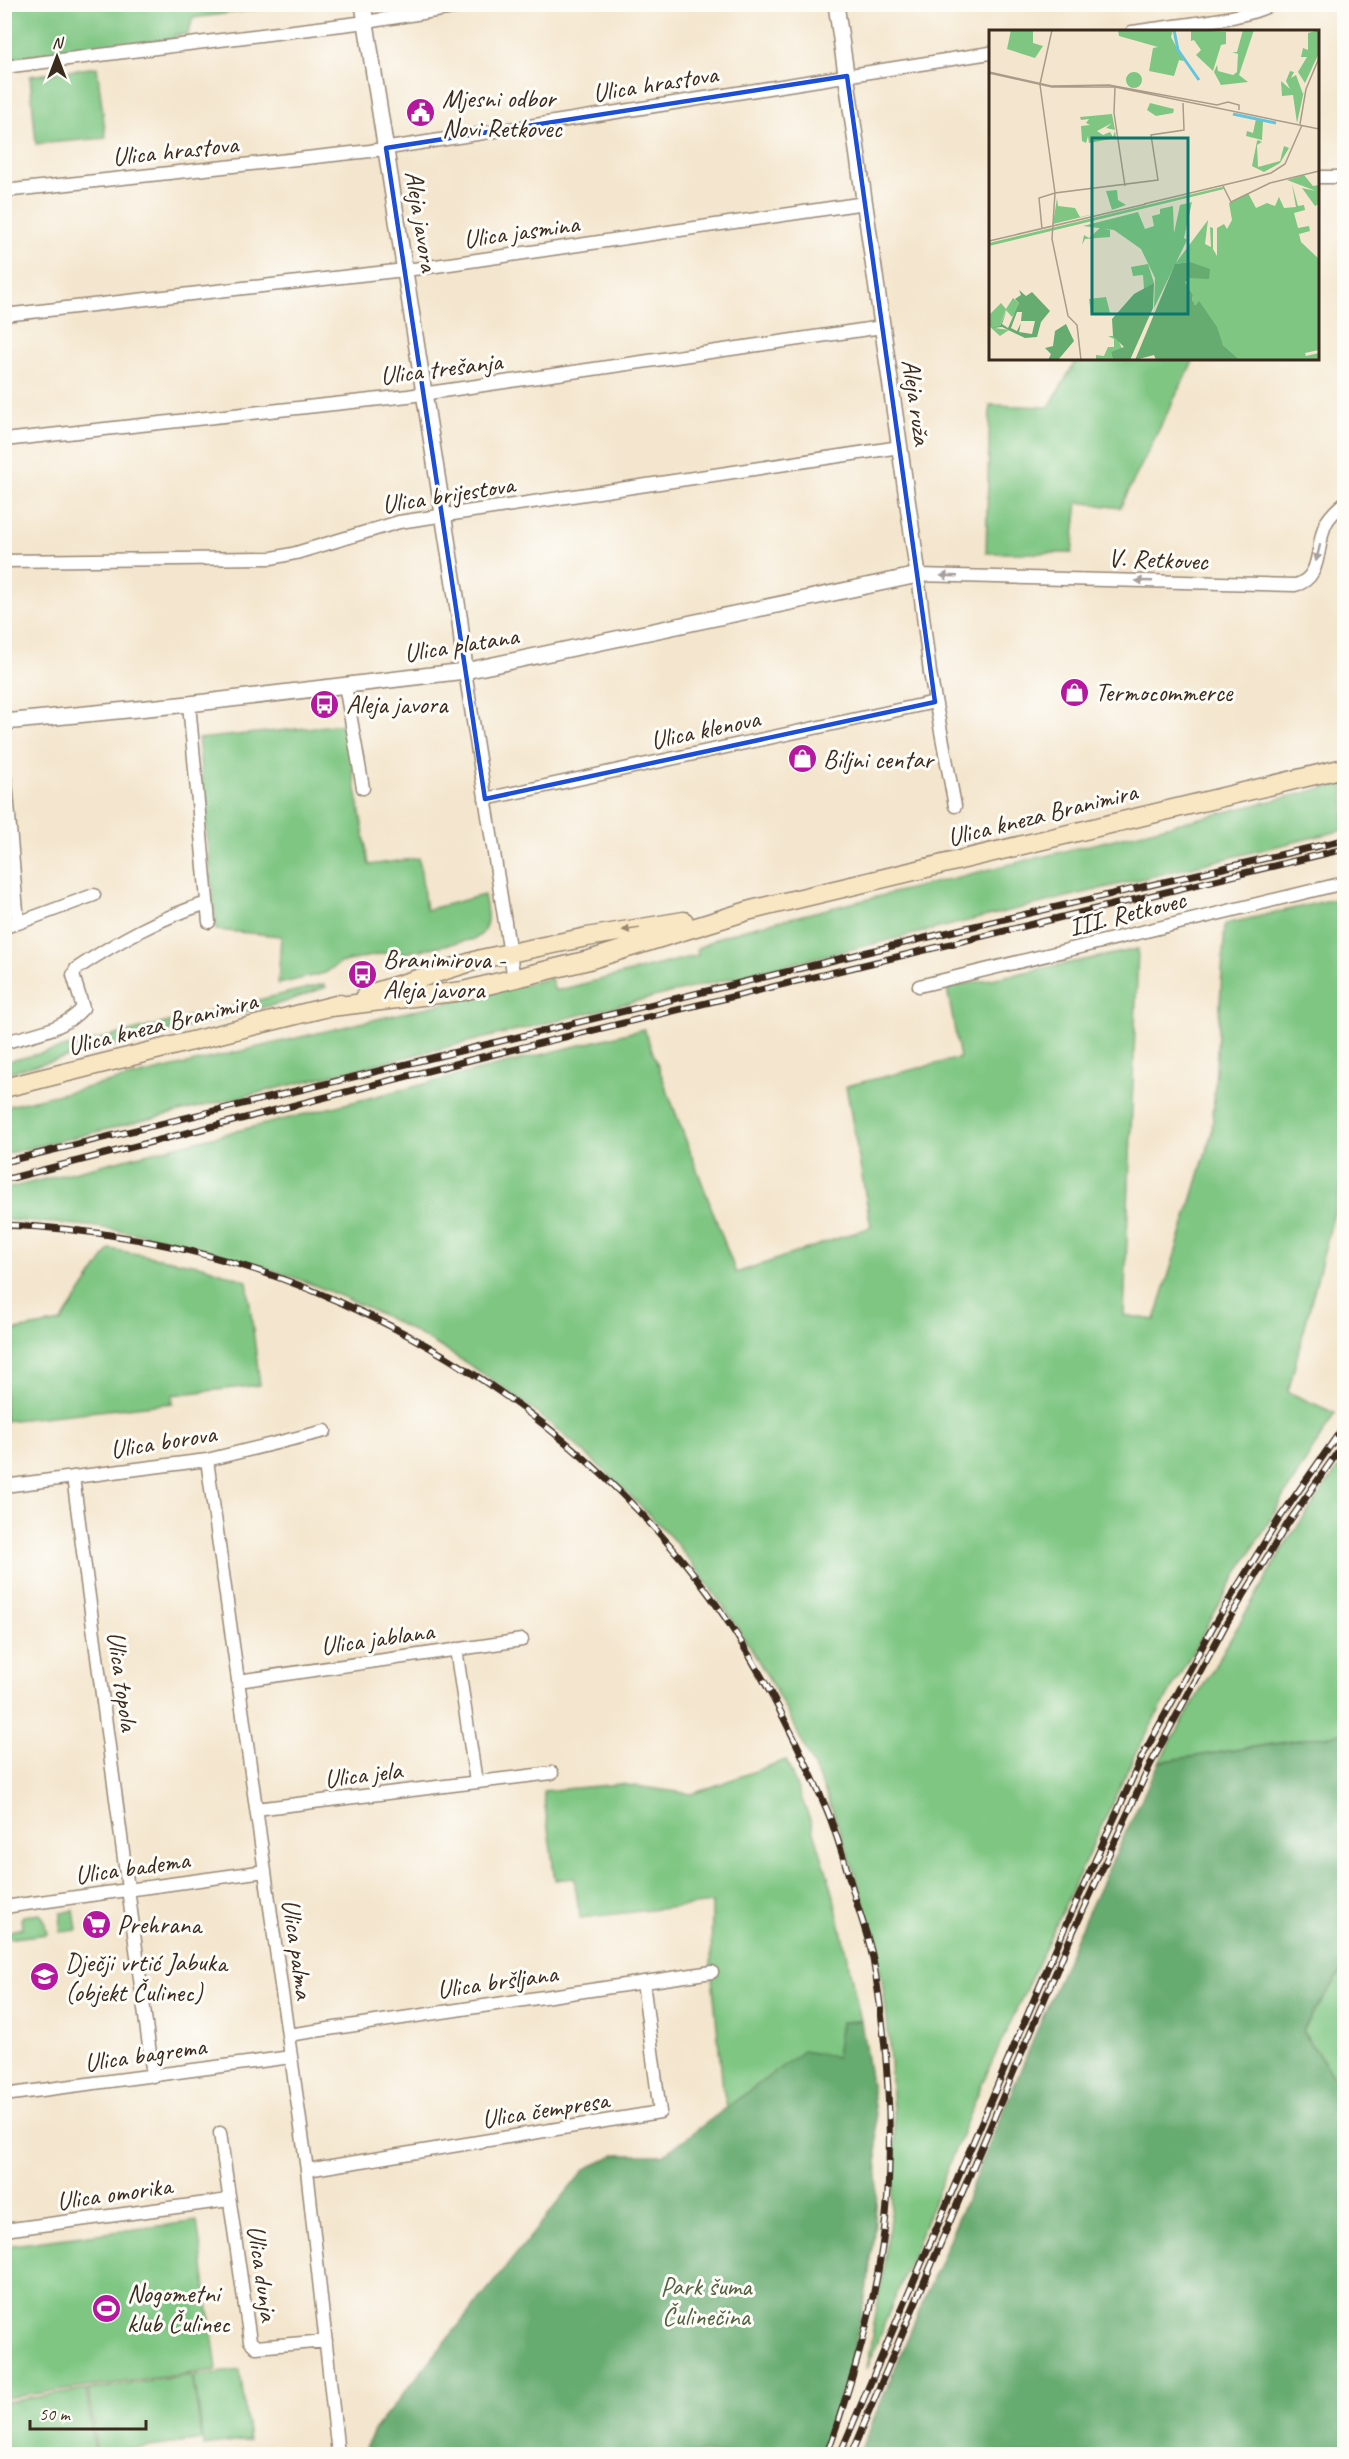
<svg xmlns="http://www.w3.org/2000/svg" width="1349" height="2459" font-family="Caveat,sans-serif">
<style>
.green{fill:#7ec682;stroke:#5c7850;stroke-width:1.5}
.forest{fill:#66ab70;stroke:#506a47;stroke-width:1.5}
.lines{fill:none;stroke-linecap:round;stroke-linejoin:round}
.minor-casing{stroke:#988876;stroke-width:15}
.tertiary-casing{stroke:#988876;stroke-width:18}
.secondary-casing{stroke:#988876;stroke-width:21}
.minor{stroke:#fff;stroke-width:12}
.tertiary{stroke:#fff;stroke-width:15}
.secondary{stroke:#f9e7c3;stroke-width:18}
.rail-casing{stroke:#3b2a1e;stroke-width:7}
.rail{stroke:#fdfcf7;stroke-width:4.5;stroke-dasharray:14;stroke-linecap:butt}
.oneway{fill:#a79f9a}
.oneway2{fill:#9a8870}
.marked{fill:none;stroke:#1d4ed8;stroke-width:4.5;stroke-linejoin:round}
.labels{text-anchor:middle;stroke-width:6;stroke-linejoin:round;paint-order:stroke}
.street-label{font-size:26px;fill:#3b2a1e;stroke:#fdfcf7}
.poi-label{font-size:26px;fill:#3b2a1e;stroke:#fdfcf7;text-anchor:start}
.park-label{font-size:26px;fill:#526141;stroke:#fdfcf7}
.inset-river{fill:none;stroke:#62c5e0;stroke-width:3}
.inset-road{fill:none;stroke:#aa9b88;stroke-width:1.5}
.view{fill:#0f766e;fill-opacity:0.15;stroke:#0f766e;stroke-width:3}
.inset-edge{fill:none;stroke:#3b2a1e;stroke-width:3}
</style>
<rect width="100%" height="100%" fill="#fdfcf7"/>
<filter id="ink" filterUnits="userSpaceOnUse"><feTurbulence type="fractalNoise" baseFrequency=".0167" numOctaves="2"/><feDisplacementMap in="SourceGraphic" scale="12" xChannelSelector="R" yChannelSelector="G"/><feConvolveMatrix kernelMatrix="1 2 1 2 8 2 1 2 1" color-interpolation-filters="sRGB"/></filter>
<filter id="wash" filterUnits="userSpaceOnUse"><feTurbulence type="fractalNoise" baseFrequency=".008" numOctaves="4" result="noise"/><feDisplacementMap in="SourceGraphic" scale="24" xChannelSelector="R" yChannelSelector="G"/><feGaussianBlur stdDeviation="1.35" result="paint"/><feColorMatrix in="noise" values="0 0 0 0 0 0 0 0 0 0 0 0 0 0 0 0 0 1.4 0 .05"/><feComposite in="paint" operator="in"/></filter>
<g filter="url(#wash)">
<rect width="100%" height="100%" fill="#f4e6ce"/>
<!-- green -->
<path class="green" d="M4,5L5,4L289,5L193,18L188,34L175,35V39L5,59Z
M97,67L106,138L36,144L30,76Z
M1077,359H1194L1120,508L1078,502L1072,553H986L990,405L1049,407Z
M345,724L369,865L419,858L426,910L484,895C487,911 492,930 475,939L400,954L384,953L340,963L325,973L278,984L281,936L216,930L198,739Z
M1344,783V830L5,1154L4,1107L551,978L555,991L698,955L697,949L720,937L745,929Z
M1344,897V1174L1288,1392L1335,1413L1231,1584L1134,1756L981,2086L866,2369C879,2296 893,2223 895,2148C895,2126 892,2104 891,2082C889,2038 886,1993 876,1951C843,1806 775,1669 683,1552C670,1534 653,1519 638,1504C546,1409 434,1331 311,1284C245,1259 174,1238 103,1228C71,1223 37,1222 5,1220V1189L644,1029L736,1273L871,1227L846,1086L960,1058L947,988L1138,949L1124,1315L1155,1320L1212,1132L1225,924Z
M324,984L326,987L285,1002L5,1073V1062Z
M110,1249L203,1266L247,1281L260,1385L172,1395L173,1403L5,1421V1332L61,1322Z
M1344,1460V1733L1159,1762L1288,1540Z
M786,1760L811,1822L832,1889L861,2021L841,2022L837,2058L803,2052L727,2107L723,2089L711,1966L712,1903L580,1918L574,1878L555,1880L543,1791L620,1784L692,1794Z
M74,1910L77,1930L60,1932L61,1913Z
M40,1914L44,1919L47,1934L5,1939V1932L22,1928L21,1919L23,1916Z
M1344,1968V2090L1302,2031Z
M197,2221L217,2370L5,2398V2246Z
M240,2370L249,2440L204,2446L194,2376Z
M192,2375L202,2440L97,2454L88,2390Z
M86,2390L95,2454H5V2402Z"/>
<!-- forest -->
<path class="forest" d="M1344,1733V1968L1302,2031L1344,2090V2454H859L1076,1938L1159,1762Z
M861,2021C866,2055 873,2090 876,2125C883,2233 861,2354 819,2454H362L375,2429L585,2169L615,2155H663L803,2051L836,2057L841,2022Z"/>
</g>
<g filter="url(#ink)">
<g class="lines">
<defs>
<path id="minor" d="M1132,32C1161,27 1251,19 1271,4
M4,67L366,22L478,4
M1318,177H1344
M4,191L370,151L990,53
M4,315L422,268L865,203
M4,440L408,396L882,327
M4,561L272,558L296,553L399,522L900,447
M465,671L514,979
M345,685L363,788
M189,704L209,922
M485,799L935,702
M955,806L930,673L918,575L1295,585C1322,579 1316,547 1325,525C1329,516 1337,509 1344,503
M18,923L94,895
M4,927L18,923L6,781
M919,986L1344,883
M6,1042C33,1034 64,1030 83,1008L73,975L76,969C118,941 159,918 207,903
M207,1460L307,2170L338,2454
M73,1477L153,2076
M4,1486L207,1460L325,1431
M456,1649L476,1782
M238,1681L522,1640
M256,1809L552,1773
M4,1907L265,1871
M288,2035L712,1972
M4,2095L291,2057
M220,2133L250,2341L256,2347L326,2341
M307,2170L660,2112L643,1982
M4,2230L229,2200"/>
<path id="tertiary" d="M363,4L460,622L465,671
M4,722L189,704L465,671L918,575L836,4"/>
<path id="secondary" d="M366,995L481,959L587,937L684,921
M331,1007L463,991L589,960L751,910L1344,768
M4,1088L340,1004"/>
</defs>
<!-- minor casing -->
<use href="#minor" class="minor-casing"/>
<!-- tertiary casing -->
<use href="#tertiary" class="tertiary-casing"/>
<!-- secondary casing -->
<use href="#secondary" class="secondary-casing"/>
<!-- minor -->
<use href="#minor" class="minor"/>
<!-- tertiary -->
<use href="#tertiary" class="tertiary"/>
<!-- secondary -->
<use href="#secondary" class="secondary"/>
<defs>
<path id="rail" d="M4,1162L966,928L1344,840
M4,1180L474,1059L1344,849
M4,1225C262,1234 506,1354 673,1549C730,1614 773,1692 809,1770C817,1789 827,1807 833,1826C842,1851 849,1876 856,1901C862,1920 869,1940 873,1959C885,2028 891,2098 889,2167C887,2266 859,2362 827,2454
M840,2454L1065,1927L1142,1757L1215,1623L1279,1519L1344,1426
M851,2454L1073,1932L1150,1765L1226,1624L1288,1523L1344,1443"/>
</defs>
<!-- rail casing -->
<use href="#rail" class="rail-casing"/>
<!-- rail -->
<use href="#rail" class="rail"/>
</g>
<!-- one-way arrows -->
<defs><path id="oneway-solid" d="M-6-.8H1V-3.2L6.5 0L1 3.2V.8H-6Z" transform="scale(1.5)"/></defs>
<g class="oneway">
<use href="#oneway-solid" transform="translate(1318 553) rotate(104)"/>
<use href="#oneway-solid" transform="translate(949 576) rotate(-178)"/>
<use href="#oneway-solid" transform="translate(1144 581) rotate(-178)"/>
</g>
<use class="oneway2" href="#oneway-solid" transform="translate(631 929) rotate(171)"/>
</g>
<!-- marked area -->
<path class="marked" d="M847,76L935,702L485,799L386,148Z"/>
<!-- icons -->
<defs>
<symbol id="civic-disc" viewBox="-11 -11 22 22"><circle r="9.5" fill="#b5179e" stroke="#fdfcf7"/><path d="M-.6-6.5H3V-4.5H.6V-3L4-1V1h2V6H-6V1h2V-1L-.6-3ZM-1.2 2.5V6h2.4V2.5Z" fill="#fff"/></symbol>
<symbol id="shop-disc" viewBox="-11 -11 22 22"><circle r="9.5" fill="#b5179e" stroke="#fdfcf7"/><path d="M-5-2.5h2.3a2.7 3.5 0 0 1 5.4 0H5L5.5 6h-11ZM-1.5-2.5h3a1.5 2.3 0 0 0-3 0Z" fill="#fff"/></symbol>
<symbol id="bus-disc" viewBox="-11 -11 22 22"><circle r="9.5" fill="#b5179e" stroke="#fdfcf7"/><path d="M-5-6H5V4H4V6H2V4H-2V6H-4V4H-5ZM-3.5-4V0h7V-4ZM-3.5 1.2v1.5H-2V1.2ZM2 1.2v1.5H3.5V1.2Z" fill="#fff"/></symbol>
<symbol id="supermarket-disc" viewBox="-11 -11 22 22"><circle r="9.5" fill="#b5179e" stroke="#fdfcf7"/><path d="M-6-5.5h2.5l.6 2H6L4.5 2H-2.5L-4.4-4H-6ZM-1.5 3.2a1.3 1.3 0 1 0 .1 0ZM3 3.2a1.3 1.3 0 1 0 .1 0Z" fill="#fff"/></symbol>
<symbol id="school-disc" viewBox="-11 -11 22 22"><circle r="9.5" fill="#b5179e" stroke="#fdfcf7"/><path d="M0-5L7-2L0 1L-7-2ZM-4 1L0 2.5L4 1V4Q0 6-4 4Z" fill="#fff"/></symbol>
<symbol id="stadium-disc" viewBox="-11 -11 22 22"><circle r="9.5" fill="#b5179e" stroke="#fdfcf7"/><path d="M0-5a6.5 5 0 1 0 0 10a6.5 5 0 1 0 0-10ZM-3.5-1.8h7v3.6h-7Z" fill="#fff"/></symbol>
</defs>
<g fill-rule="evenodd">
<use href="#civic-disc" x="404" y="96" width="33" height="33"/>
<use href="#shop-disc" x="1058" y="676" width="33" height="33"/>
<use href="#bus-disc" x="308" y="688" width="33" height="33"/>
<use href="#shop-disc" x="786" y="742" width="33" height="33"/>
<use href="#bus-disc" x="346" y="958" width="33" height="33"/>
<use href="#supermarket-disc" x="80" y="1908" width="33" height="33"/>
<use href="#school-disc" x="28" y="1960" width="33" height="33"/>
<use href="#stadium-disc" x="90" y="2292" width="33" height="33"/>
</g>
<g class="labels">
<!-- street labels -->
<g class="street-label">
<text transform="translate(655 83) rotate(-9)" y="9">Ulica hrastova</text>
<text transform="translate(175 150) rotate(-6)" y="9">Ulica hrastova</text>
<text transform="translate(422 221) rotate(81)" y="9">Aleja javora</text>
<text transform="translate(521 231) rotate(-8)" y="9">Ulica jasmina</text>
<text transform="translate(441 368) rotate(-7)" y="9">Ulica trešanja</text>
<text transform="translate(917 402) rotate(82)" y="9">Aleja ruža</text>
<text transform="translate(448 494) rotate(-9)" y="9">Ulica brijestova</text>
<text transform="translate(1158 559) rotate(2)" y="9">V. Retkovec</text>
<text transform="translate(461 644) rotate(-9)" y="9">Ulica platana</text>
<text transform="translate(705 729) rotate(-12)" y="9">Ulica klenova</text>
<text transform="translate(1042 814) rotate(-14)" y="9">Ulica kneza Branimira</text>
<text transform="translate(1127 913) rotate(-14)" y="9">III. Retkovec</text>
<text transform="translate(162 1023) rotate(-14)" y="9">Ulica kneza Branimira</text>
<text transform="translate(163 1441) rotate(-9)" y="9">Ulica borova</text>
<text transform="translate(377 1638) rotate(-8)" y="9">Ulica jablana</text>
<text transform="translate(123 1681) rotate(82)" y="9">Ulica topola</text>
<text transform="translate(363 1774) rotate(-7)" y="9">Ulica jela</text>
<text transform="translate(132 1867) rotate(-8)" y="9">Ulica badema</text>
<text transform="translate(298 1949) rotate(82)" y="9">Ulica palma</text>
<text transform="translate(497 1981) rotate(-8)" y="9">Ulica bršljana</text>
<text transform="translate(145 2054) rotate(-8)" y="9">Ulica bagrema</text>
<text transform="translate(545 2109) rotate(-9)" y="9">Ulica čempresa</text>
<text transform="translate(114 2193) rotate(-8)" y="9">Ulica omorika</text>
<text transform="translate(263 2273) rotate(82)" y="9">Ulica dunja</text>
</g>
<!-- poi labels -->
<g class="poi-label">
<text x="442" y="107">Mjesni odbor<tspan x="442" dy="30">Novi Retkovec</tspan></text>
<text x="1095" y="701">Termocommerce</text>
<text x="346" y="713">Aleja javora</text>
<text x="823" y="768">Biljni centar</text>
<text x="383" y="968">Branimirova -<tspan x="383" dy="30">Aleja javora</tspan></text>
<text x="117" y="1933">Prehrana</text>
<text x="65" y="1971">Dječji vrtić Jabuka<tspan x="65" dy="30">(objekt Čulinec)</tspan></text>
<text x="127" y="2302">Nogometni<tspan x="127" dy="30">klub Čulinec</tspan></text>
</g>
<!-- park labels -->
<g class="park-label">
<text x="706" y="2295">Park šuma<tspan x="706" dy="30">Čulinečina</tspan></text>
</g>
</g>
<!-- overview -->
<g transform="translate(989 30)">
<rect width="330" height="330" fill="#f4e6ce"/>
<path d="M22,0H44V13L54,16L46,28L18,19ZM129,0H184L182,7L195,31L190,30L185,46L160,41L164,18L169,17L130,6ZM202,0L237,2V14L232,15L224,41L207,25L212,20L205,10L202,11ZM254,0H265L250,45L259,52L232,55L225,42L228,35L229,41L244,45L248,42L249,24L243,22H248ZM330,0V23L316,53L309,42L318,27H312L314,18L319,20V3ZM301,41L305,42L302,48L307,45L314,64L315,61L308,93L304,65L293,66L292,51L301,59L297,51ZM137 50a8 8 0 1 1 16 0a8 8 0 1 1-16 0ZM161,73L185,79L184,83L167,86L158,80ZM123,84L126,100L117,98L123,93L108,101L114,105L121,102L124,107L126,101L127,108L100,113L99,106L97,113L93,111L92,96L101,95L97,93L100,89L92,90L91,87ZM267,89L274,91L273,110L257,106L258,101L264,103ZM269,110L273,112L268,115L269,137L291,131L295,116L290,114L300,118L291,133L275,142L263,136L268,111ZM315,145L324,156L330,155V174L326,176L313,158L327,161L298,150ZM303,154L309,176L315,175L316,180L305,183L309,198L320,196L321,201L310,204L312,212L330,229V320L316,323L317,326L330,323V330H251L234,315L210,272L205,275L203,270L204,265L196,254L208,237L201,232L186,234L219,190L216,214L222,217L221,197L224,198V219L228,226V198L235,194L238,199L243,190L240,173L259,163L267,178L278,173L286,176L290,167L295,178L307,177ZM233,157L235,159L0,216V213ZM128,160L129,170L137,175L126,179L64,194L68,168L69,176L86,178L91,187L123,180L117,161ZM203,172L195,208L198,210L165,278L166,248L152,219L125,200L94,196L149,182L156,199L165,196L163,186L171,184V179L184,176L185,203L191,175ZM111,198L121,200V207L96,209L93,215L95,205L100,208ZM159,234L165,253L155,259L154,245L144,246L142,237ZM117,267L121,283L102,285L100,269ZM24,268L30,273L27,282L23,287L17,280L11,296L6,298L20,300L11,306L0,296V285L12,273L17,279ZM119,306H127L134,320L122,322L124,330H107V325L115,326L119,317H125V309Z" fill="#7ec682"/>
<path d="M201,232L221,239L220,249L200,248L196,253L204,265L203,270L206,275L210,271L228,297L234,315L251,330H167L165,325L146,330L186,234ZM165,253L164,278L141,330H124L122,322L135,317L124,306L123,289L145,264ZM30,260L37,266L43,262L61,281L52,292L48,307L36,308L13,297L2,298L11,296L18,280L13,294L19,298L30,273L26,269L32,265ZM28,282H33L32,291H46L43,304L30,302L32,293L28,301L22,298ZM77,294L85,311L69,330H59L62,324L56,318L64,316L66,301Z" fill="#66ab70" fill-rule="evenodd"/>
<path class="inset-river" d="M185,0L189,20L210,50M244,84L287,93"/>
<path class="inset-road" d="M0,42L62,56L120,55L228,75L239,72L250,75V80M0,43L63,57H126L330,99M51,54L63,0M51,55L66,163L50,168L53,199M126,57L125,83L136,156M311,94L317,59L330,28M260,149L282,143L296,134L313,95M234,156L242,172L281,153L330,141M155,174L260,149M0,211L157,174M92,330L88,295L79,286L63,209L66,163L169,150L162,105L195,100L194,73"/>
<path class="view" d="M103,108H199V284H103Z"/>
<rect width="330" height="330" class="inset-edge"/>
</g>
<!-- margin -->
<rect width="1349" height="2459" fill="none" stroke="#fdfcf7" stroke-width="24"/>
<!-- north arrow -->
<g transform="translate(57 57)" stroke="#fdfcf7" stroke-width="4.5" paint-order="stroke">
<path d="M0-4.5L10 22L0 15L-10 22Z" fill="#3b2a1e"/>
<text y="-9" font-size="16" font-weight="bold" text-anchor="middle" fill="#3b2a1e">N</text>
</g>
<!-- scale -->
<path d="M30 2420v9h116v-9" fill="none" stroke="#3b2a1e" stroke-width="3"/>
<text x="39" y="2420" font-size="18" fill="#3b2a1e" stroke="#fdfcf7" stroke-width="4.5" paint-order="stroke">50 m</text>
</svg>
